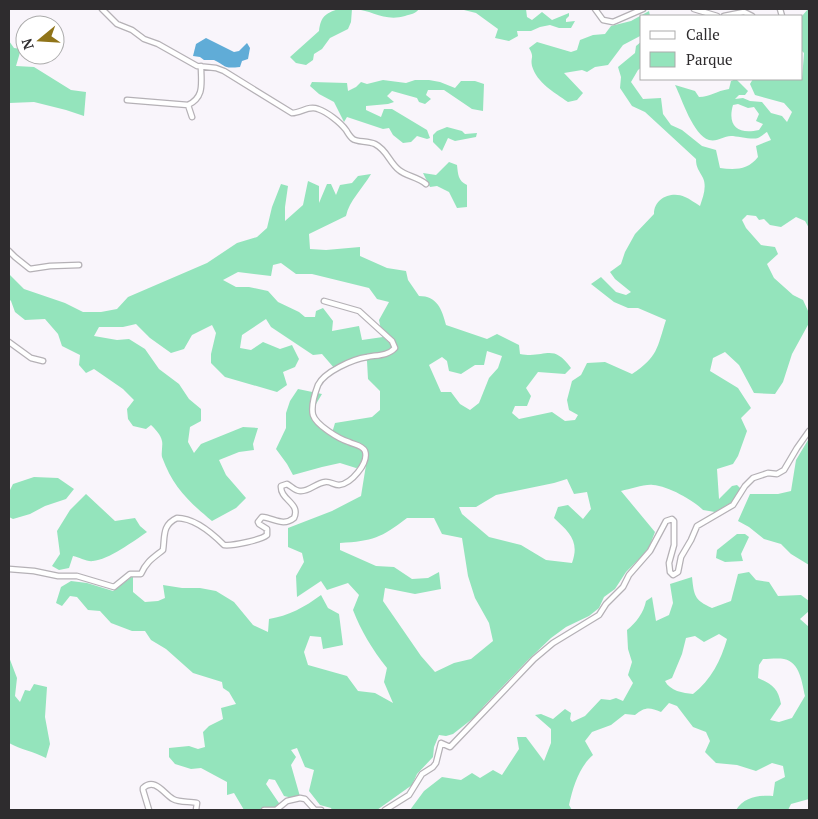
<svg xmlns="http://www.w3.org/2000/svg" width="818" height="819" font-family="'PT Serif',serif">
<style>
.green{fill:#94e4bc;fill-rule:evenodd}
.water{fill:#60acd7}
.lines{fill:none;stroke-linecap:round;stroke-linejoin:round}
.minor-casing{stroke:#b5b1b6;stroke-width:7}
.minor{stroke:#fff;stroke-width:4.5}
</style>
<rect width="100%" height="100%" fill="#f9f5fb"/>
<!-- green -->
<path class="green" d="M338,9H352L351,22L348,29L330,38L322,49L314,54L313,60L306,65L296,63L290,57L319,31C321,16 325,14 338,9Z
M353,9H419C415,14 411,14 405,16C384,22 373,10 353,9Z
M460,9H526L527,17L532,20L542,12L552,20L569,13V16L566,19V22L575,21L571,28H559L550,25L540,27L531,31H517L518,36L509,41L495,38L498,29L476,13Z
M808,9H809V228L805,221L796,217L781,227L770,225L764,219L759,220L756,216L747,215L742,220L746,228L761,245L775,247L778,254L767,264L774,278L793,295L803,300L809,313V323L792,354L783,382L775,394L754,393L739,365L725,352L713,358L710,371L738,388L751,408L741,418L747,431L738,456L733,464L717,469L719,499L732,486L737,485L741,489L734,501L715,512L703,510C693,500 668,486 653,485C644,484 631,489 621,491L655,532L648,550L626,572L615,589L604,597L599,608L589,616L566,627L551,638L527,661L484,706L476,716L453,734L446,736L439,735L434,747L433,757L417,774L412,785L377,810H332L331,808L320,805L309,791L314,770L305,767L297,748L291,750L296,757L291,765L301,800L284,796L275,780L269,779L266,784L281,806L279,810H244L234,793L227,795V782L201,768L191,769L175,764L169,757V748L189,746L198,749L205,747L203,732L209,726L223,719L221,708L236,704L229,692L223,688L222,682L193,673L166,649L151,640L145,631H132L111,623L100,611L88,610L77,597L70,596L62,606L56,603L61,587L71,581L87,583L113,591L133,576V592L145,602L158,601L165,598L163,585L182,588H200L216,591L234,602L253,625L268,632L269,619C288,616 305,607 321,595L328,608L339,614L343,645L323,649L321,637L310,636L304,652L308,665L347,676L358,691L375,693L393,703L384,682L387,668C372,649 361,631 353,610L359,595L348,583L327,590L321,581L297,597L296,576L304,562L302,553L288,547V528L332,511L361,496L366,465L356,468L340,463L322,467L293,475L287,464L276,449L286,428V413L290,401L298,389L322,394L313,409L310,412C314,423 322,428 332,433L335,423L372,417L380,410V391L368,379L367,361L362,356L335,369L322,354L313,355L271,327L266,319L242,335L240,348L251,350L263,342L280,349L292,345L299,359L295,367L283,372L287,385L277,392L225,377L211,363V354L216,333L212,325L192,335L184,349L171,353L150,338L136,324L123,327H99L94,336L117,340L129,339L145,349L159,369L179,384L189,399L201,409V421L190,427L188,442L194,453L201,444L243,427L258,428L253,444L254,450L239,452L219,460L226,475L246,498L236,508L212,521C188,501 173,487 162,457C161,452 163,446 162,441C161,435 155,429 151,425L146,429L133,426L128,419L127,409L134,400L123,389L94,369L86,373L79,365L80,355L62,346L58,334L45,319L25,320L15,312L11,301L9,299V274L24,289L65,303L83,312H101L117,309L128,297L207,263L237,243L257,237L267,228L272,207L281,184L288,186L285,207V221L303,205L308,181L319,186V203L327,184H331L336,195L340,185L352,183L358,176L371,174C363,188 349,201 346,216L309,234L310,249L326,250L360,247V256L387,268L406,271L408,280L419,296C437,296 442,309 446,325L487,339L497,334L519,345L520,354C546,359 552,342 571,368L565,374L538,372L526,388L531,396L527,406H515L512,413L519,419L552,412L565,421L575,420L578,415L569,410L567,400L572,381L581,375L587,363L605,362L632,374C658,357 657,348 666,320L638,308H628L614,302L591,284L601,277L616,292L626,295L631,292L615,279L610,272L621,264L625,252L635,234L654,214C654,198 672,191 685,197C690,199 695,203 700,206C703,197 707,187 703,178C699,170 696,168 696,159L645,112L632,106L620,88L621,77L618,67L635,53L636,46L642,41V67L638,70L631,82L643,99L661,98L663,114L671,125L682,130L702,146L716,150L720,168C735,170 748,170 758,157L756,146L771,140L767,132C765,133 761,137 758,138C752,140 737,136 731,136C723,136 718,142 709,140C693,135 682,99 675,85L695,91L699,97C710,97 716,91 729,89L731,81L736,79L748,91L745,95H739L735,99L743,98L750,101L762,102L771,113L782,116L787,122L792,112L784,103L755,95L750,84L753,79H802L804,53L802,51V16ZM738,104L748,108L754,107L759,114L756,121L763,124L759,130C738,135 727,126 733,105ZM281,263L296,274H312L369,288L377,299L389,302L379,320L381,330L391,344L383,337L362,340L359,326L332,331L333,321L323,308L316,311L315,317H305L299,312L278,302L268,291L249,287H236L223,280L238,272L271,276L273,265ZM487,351L502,356L498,368L489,378L479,403L470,410L460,404L451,392H441L429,365L442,357L447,361L449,371L461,374L475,365H484ZM567,479L574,494L587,492L591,509L583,519L568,505L558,507L554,518C569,532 580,541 572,563L546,560L521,545L489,537L462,514L459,507H476L496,495L554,483ZM407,518H434L442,534L462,538L468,576L475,598L489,623L493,641L471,659L454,663L435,672L421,656L383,601L385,588L415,594L441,589L439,572L428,578L412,579L394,567L376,566L340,550V543C373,541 381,538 407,518Z
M649,11L650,16H642V35L623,45L608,65L595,67L587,72L582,70L564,73L583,93L577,100L568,102C554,92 537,83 532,66C530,57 535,58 529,48L537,42L571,52L577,50L580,40L593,35L605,34L611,26L631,21Z
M9,41L14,48L21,49L16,66L34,67L71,90L86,92L84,116L66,110L34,102L9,103Z
M383,80L406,83L415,80H429L440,82L455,88L461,81H475L484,84L483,111L472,109L444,90H428L426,95L431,99L425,104L419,102L417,98L392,91L387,96L394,102L388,104L366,106V110L381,117L384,109H392L427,130L430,138L427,139L417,136L411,142L403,143L393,135L389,128L383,129L347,117L344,122L334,102L319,94L310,86L312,82L347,83L348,91L356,87L361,82L367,84Z
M447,127L462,131L465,134L477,133L476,137L455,141L448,138L442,151L433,142V135L437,131Z
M449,162L457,165C458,174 458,181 467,185V207L457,208L449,192L437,186L430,187L423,173L436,175Z
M808,440L809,441V565L791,554L781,544L764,539L749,527L738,521L750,494H778L791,491L796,460Z
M34,477L58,478L74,489L66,499L45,506L30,514L13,519L9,517V492L13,484Z
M86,494L115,521L135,518L140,526L147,532C134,541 108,560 93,561C87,562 79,557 73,556L69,568L59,570L52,566L60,554L57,531L70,510Z
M737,534H745L749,537L741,554L743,561L725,562L716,558L717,550Z
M749,572L756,580L769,582L778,596L801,595L809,601V611L800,619L809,627V799L791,804L788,810H736C744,797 759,795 773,796L775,782L785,777L783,766L772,763L756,771L737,765L716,763L705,752L710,741L706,732L693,727L677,706L669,703L661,712C649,707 645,707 635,715L625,714L611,725L592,732L585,741L593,755C579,767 573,787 569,805L572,810H410L424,791L442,777L461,780L472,773L480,778L493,770L502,775L519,749L517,737H526L544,761L551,743V729L535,715L541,714L553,719L565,709L571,713L570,719L572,722L585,716L601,699L610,700L616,698L623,701L633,683L628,675L632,662L628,649L627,630C636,623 644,612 646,601L652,597L656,621L669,615L673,603L670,584L692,577C694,595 694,600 712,608L731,601L738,574ZM719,634L727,639C721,660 711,680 693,694C683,693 670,691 665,681L672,678L682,654L686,638L695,636L704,642ZM763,659C769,659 778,658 784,659C800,662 802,683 805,696L792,718L779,722L770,720L781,704C778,688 772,684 758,678L759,665Z
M9,657L17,678L15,696L20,702L25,690L30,691L34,684L47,687L45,717L50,744L46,758C33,751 21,750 9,743Z"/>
<!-- water -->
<path class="water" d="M206,38L234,52L239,51L247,43L250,48L248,59L242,61L240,67C222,69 227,66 214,60H204L200,57L193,56L196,44Z"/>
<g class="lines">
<defs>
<path id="minor" d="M102,9L117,24L132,30L144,39L158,44L197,66L216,68L224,71L292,113C301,113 309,105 318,109C327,112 340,122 346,130C348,133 350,137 353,139C356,142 368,141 375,144C387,150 389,162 399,170C406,176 418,177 426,184
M595,9L603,20L613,22L643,9
M694,9L717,16
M780,9L782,16
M724,16L744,12L752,16
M127,100L188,105C205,97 201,83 201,66
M188,105L192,117
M9,251L15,257L30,269L50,266L79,265
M9,342L31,358L43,361
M9,569L34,571L58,576H77L114,587L130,574H141C146,562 153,558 163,550C165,536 162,525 177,518C195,518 212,533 224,545C233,546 261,540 267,535V529L259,524L258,522L262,517C274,518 283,527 294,518C301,503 280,500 281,486L287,484C291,486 295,491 300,491C309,492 316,483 325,482C330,481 334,485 339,485C351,484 369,463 365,451C362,445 355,445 349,442C339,439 316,425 313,415C311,407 315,393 318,385C324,372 353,359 367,357C376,355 388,356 395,348L392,341L359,311L324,301
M149,810L143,790V788C155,777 164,794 173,799C180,803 190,801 197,803L196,810
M264,810H276L287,801L300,798L305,799L315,810H321
M385,810L409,795L422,774L433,767L436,763L441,743L450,747L534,659L553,643L599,615L606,604L623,587L629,575L650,551L666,521L672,519L674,521V545L669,563L670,572L673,575L678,572L681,557L691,540L697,526L733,505L745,486L753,478L768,473L777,474L784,470L797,448L809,431"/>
</defs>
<!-- minor casing -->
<use href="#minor" class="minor-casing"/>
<!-- minor -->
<use href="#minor" class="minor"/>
</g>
<!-- border -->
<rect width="818" height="819" fill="none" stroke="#2e2c2e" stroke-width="20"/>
<!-- legend -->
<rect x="640" y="15" width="162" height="65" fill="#ffffff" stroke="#ababab"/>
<rect x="650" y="31" width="25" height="8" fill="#ffffff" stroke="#ababab"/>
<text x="686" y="40" font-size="15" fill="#2e2c2e">Calle</text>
<rect x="650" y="52" width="25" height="15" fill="#94e4bc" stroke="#ababab"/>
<text x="686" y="65" font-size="15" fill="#2e2c2e">Parque</text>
<!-- north arrow -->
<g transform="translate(40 40) rotate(252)"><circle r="24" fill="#ffffff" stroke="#ababab"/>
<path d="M0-4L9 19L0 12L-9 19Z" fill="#907419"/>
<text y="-8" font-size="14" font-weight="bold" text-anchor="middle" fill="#2e2c2e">N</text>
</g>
</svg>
